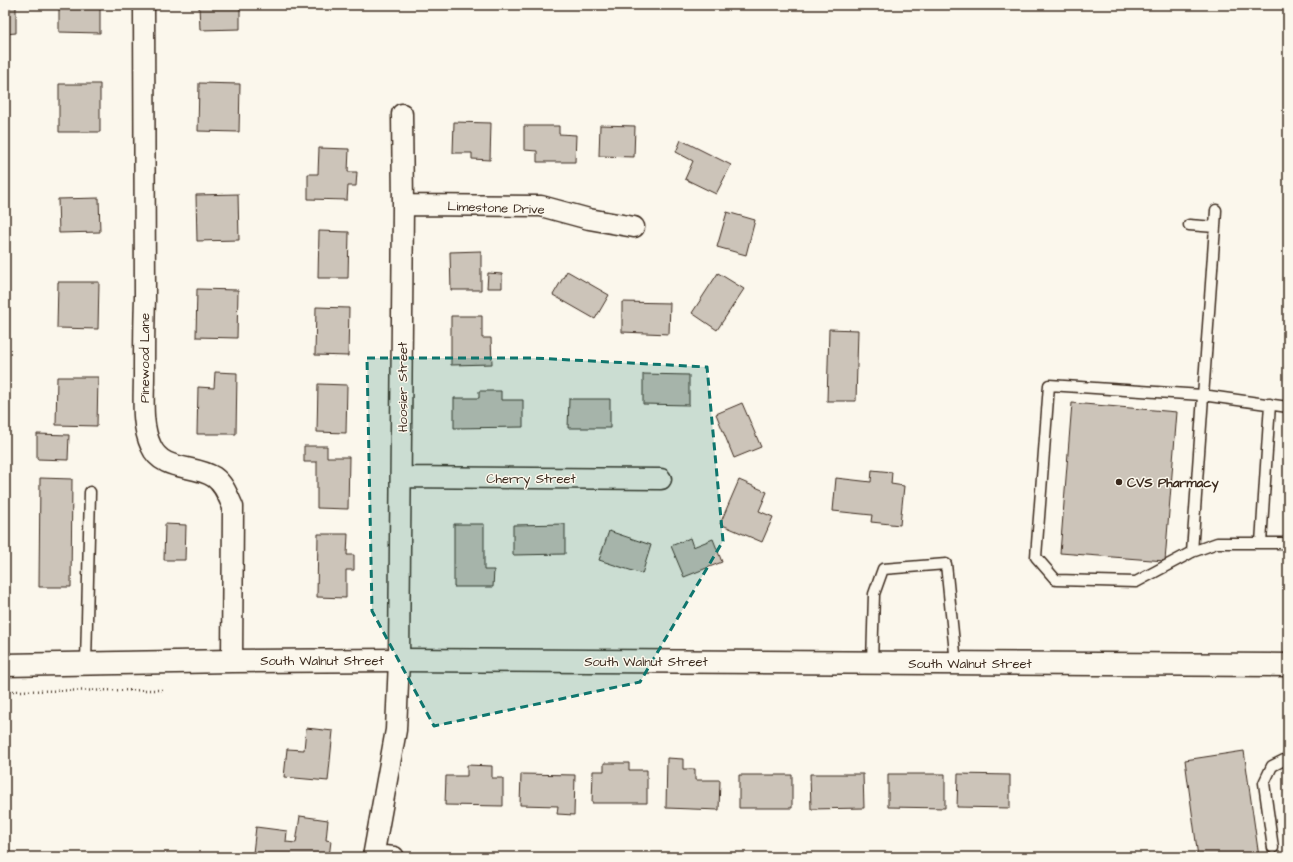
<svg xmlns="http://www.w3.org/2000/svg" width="1293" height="862" font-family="'Architects Daughter',sans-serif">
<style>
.building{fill:#ccc4b9;stroke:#3b2a1e}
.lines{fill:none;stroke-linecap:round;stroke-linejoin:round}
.lane-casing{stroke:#3b2a1e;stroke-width:13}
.street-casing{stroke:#3b2a1e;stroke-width:23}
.primary-casing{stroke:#3b2a1e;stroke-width:25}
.path{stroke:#3b2a1e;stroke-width:2.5;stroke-dasharray:1 3;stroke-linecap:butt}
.lane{stroke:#fbf7ec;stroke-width:10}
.street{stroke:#fbf7ec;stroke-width:20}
.primary{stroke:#fbf7ec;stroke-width:22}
.marked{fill:#0f766e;fill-opacity:0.2;stroke:#0f766e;stroke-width:3;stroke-dasharray:8 5;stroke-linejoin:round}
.poi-dot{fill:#3b2a1e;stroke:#fbf7ec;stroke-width:1.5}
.labels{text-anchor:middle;stroke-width:3;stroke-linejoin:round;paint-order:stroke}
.street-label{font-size:13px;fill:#3b2a1e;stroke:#fbf7ec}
.poi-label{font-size:13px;font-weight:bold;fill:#3b2a1e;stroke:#fbf7ec;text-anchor:start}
</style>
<rect width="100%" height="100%" fill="#fbf7ec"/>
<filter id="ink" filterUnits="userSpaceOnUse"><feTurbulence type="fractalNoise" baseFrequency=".025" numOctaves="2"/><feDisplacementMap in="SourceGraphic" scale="8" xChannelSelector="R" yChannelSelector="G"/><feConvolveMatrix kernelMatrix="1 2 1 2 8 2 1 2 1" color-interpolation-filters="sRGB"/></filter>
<g filter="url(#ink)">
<!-- building -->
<path class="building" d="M5,5H16V33L5,34Z
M59,5H100V33L59,32Z
M199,5H240V29L200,30Z
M199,83L240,84L239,132L198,131Z
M59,84H100V132H59Z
M454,122L491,123L490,160L472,159V153H453Z
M600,125L635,126L634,157L599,156Z
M524,126H559V134L576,135L575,162H537V151L524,150Z
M681,140L731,165L716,194L685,179L693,161L676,152Z
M319,148L349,149L348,172H357L356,186H348L347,200L308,199V174H318Z
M238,194L239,240L197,241L196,195Z
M99,198L100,232L59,233L58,199Z
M727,212L755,220L746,255L717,247Z
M319,231L349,232L348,278H318Z
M481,251V290H451L450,252Z
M567,271L609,295L595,319L553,295Z
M488,273L502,274V288H487Z
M718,273L744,289L717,330L692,313Z
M58,282H99L98,329L57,328Z
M197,289L238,290L237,338L196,337Z
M622,302L670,303L669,334L622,332Z
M316,307L349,308L348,356L315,355Z
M451,316H482V338H491L492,364L451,365Z
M829,329L858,330L856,401H827Z
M215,372L237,373L236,434H197L198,387L214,388Z
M643,374L689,375V405L643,404Z
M57,377H98L97,426L56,425Z
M318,384L347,385L346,433L317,432Z
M479,391H501V400H523V427L454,428V398H479Z
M569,399H610V428H568Z
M742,403L761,447L734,458L716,414Z
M1072,403L1177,412L1165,561L1060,553Z
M37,434L69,435L68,460L37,459Z
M304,446H327V457H349L348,509L317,508V462H304Z
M872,470L892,472L891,484L904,486L900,525L871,522L872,515L833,511L836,478L871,482Z
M40,478L72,479L71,587H39Z
M739,480L767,492L759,511L773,517L762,542L720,524Z
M165,524L186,525L185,560H164Z
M454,524H484V570H494L493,587H454Z
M565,524V554L513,555V525Z
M609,531L651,545L642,574L599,560Z
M318,534H348L347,555H354V570H346V598L317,597Z
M690,538L693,547L713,539L722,562L684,577L671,546Z
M306,728L333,731L328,781L284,777L287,749L304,750Z
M1244,751L1259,857H1198L1185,760Z
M667,758L683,759V769H695V780H720L719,810L666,808Z
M604,763H629V770H647V803H592L593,771H604Z
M467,765L492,766V778H503V806L445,805L446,776H467Z
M521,774L575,775L574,815L557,814L558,806L520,805Z
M810,774H863L864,808L811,809Z
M888,774H945V808L888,807Z
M958,774L1010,775V808L957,807Z
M739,775H792V808H739Z
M300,816L328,820L326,840L331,841L329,857H285L253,853L256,827L287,831L286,842L296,843Z"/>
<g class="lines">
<defs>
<path id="lane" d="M1189,225L1215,227L1192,552
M1215,227L1216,210
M1288,407L1202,395L1049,385L1036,557L1056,580L1136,582L1192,552L1217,543H1288
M1261,543L1270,404
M872,663L874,594L883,569L946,564L956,663
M86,664L90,492
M1273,848L1264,783L1272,766L1288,758"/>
<path id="street" d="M144,5C144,103 145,201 145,299C144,324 144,349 144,375C144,398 141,425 151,446C162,472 194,464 214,477C224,484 228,496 233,507L232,661
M403,205L541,206L589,219L634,227
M401,477L661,479
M374,855L394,857
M373,857L396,730L399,660L403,205L402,114"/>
<path id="primary" d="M5,665L232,661L399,660L1288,665"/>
</defs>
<!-- lane casing -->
<use href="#lane" class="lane-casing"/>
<!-- street casing -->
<use href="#street" class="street-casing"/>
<!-- primary casing -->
<use href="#primary" class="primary-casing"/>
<!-- path -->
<path class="path" d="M5,691L164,690"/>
<!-- lane -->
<use href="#lane" class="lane"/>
<!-- street -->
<use href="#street" class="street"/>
<!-- primary -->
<use href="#primary" class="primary"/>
</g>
</g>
<!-- marked area -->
<path class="marked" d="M367,358H533L707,367L723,541L640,682L434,726L372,611Z"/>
<!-- markers -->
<circle class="poi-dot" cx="1119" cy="482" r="4"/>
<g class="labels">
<!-- street labels -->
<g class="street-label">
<text transform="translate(496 207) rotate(2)" y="5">Limestone Drive</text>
<text transform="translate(144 358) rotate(-90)" y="5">Pinewood Lane</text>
<text transform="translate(402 387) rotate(-90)" y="5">Hoosier Street</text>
<text x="531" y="483">Cherry Street</text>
<text x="322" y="665">South Walnut Street</text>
<text x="646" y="666">South Walnut Street</text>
<text x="970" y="668">South Walnut Street</text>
</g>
<!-- poi labels -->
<g class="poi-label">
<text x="1127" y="487">CVS Pharmacy</text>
</g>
</g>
<!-- margin -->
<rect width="1293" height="862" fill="none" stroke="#fbf7ec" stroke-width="20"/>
<rect x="10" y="10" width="1273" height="842" fill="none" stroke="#3b2a1e" stroke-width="1.5" filter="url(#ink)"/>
</svg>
